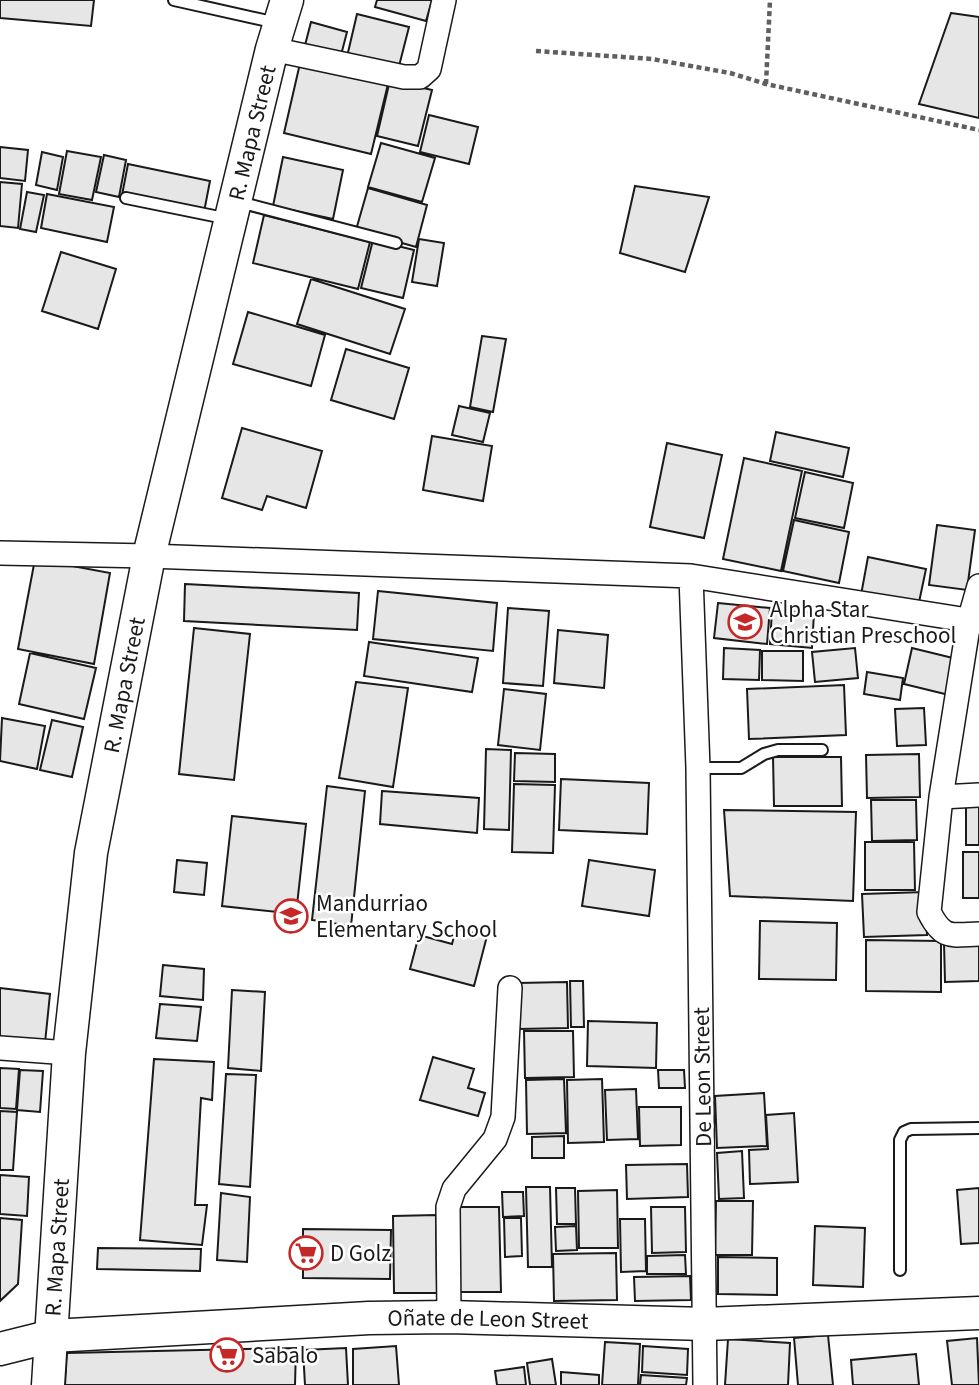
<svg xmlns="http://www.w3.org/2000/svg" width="979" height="1385" font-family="'Source Sans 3',sans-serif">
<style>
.building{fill:#e6e6e6;stroke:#1a1a1a;stroke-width:2}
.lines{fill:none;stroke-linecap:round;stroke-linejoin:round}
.service-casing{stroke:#1a1a1a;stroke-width:14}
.minor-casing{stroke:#1a1a1a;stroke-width:26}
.secondary-casing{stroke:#1a1a1a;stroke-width:35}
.path{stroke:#5f5f5f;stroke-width:4.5;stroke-dasharray:5 3.5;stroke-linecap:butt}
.service{stroke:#fff;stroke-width:10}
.minor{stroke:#fff;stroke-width:23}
.secondary{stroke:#fff;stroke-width:32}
.labels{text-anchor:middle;stroke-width:5;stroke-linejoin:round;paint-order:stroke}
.street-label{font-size:23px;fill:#1a1a1a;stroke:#fff}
.poi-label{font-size:23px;fill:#1a1a1a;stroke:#fff;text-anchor:start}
</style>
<rect width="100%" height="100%" fill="#fff"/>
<!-- building -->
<path class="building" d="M0,0H94L91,26L0,18Z
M377,0H432L426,21L375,7Z
M951,13L979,17V118L919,104Z
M357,14L409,27L397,74L346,61Z
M311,22L347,32L340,59L304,49Z
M301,59L389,80L371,154L284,133Z
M390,80L432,90L418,146L377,136Z
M429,115L478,127L469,164L420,152Z
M381,143L435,158L422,202L368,187Z
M0,147L28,150L25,181L0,178Z
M67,151L101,157L92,200L59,194Z
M42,152L63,157L57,190L36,185Z
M104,155L126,160L119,197L96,192Z
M283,157L343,170L333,219L273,206Z
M128,164L210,181L204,212L122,195Z
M0,182L22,184L18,228L0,226Z
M635,186L709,197L685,272L620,253Z
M368,188L427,205L416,247L356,230Z
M27,192L44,195L36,232L20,229Z
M47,194L114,207L107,242L41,228Z
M264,215L370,242L358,289L253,263Z
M419,239L444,243L437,286L412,282Z
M373,240L414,250L403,298L361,288Z
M61,252L116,269L98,329L42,311Z
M311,279L405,309L390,354L297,324Z
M248,312L325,335L311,386L233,364Z
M482,336L506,339L493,412L470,407Z
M346,349L409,368L394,419L331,400Z
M459,406L490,413L483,442L452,435Z
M242,428L322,451L306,508L267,496L262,510L222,498Z
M776,432L849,448L843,477L770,461Z
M432,436L492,446L483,501L423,490Z
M667,443L722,455L704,538L650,527Z
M744,458L802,471L781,571L723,559Z
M805,472L853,483L844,528L795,518Z
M794,520L849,532L839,583L783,571Z
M937,525L975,530L967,590L929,585Z
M868,557L926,569L918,607L861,595Z
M35,559L110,573L94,664L18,649Z
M185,584L359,593L357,630L184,621Z
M378,591L497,603L493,651L373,639Z
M718,603L770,608L767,644L714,638Z
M508,608L549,611L543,686L503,683Z
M772,610L814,613L812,648L770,644Z
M194,628L250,634L234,780L179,774Z
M558,630L608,635L604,688L554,683Z
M369,642L478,658L472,692L364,676Z
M724,648L760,650L759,680L723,679Z
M855,648L858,678L815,682L812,652Z
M912,648L957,659L949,695L904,684Z
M762,651H803V681L762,680Z
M30,653L96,668L84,719L19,704Z
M867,672L903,678L900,700L864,694Z
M356,682L408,688L393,787L339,778Z
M844,685L846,735L749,739L747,689Z
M504,689L546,694L540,750L498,745Z
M924,708L926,745L897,746L895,709Z
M2,718L45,726L37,769L0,761Z
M52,720L83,727L72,777L40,770Z
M486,749L511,750L509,830L484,829Z
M515,753L555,754V782L514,781Z
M919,754L920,797L867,798L866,755Z
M773,757H841L842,806H774Z
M561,779L649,783L647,834L559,830Z
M514,784L555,785L553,853L512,852Z
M327,786L365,791L351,926L312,920Z
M382,791L479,798L477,833L380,824Z
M871,800H916L917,840L872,841Z
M966,806H979V845H966Z
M724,810L856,812L853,901L730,896Z
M232,816L306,824L296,914L222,906Z
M865,842H914L915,890H865Z
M963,852H979V898H963Z
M177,860L207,863L204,895L174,892Z
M589,860L655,870L649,916L582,906Z
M925,892L927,935L864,937L862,894Z
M760,921L837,923L836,980L759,979Z
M456,929L487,936L474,986L410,969L419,935L452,944Z
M866,940L941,941V992L866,991Z
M979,942V981L945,982L944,943Z
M163,965L204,969L203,1000L160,996Z
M570,981H583L584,1027H571Z
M567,982L568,1028L519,1029L518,983Z
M0,988L50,994L45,1043L0,1038Z
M232,990L265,992L261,1071L228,1068Z
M160,1004L201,1007L197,1041L156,1038Z
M588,1021L657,1023L656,1068L587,1066Z
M524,1031H573L574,1077L525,1078Z
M433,1057L474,1069L468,1088L485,1093L478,1116L420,1100Z
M154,1059L214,1062L212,1100L201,1098L195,1205H207L202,1245L140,1240Z
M0,1068L19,1069L16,1109L0,1108Z
M20,1070L43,1071L40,1112L17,1110Z
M658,1070H684L685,1088H659Z
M226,1074L256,1075L250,1187L219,1184Z
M564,1079L566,1133L527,1134L526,1080Z
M602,1079L604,1142L568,1143L567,1080Z
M636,1089L638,1139L607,1140L605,1090Z
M764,1093L767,1146L717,1148L715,1096Z
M639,1107H681V1145L640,1146Z
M0,1111L17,1112L13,1170H0Z
M794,1113L798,1182L750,1184L749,1150L768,1149L766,1115Z
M564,1136V1158H532V1137Z
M742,1151L744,1198L719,1199L717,1153Z
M687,1164L688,1197L627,1199L626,1165Z
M0,1175L29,1177L27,1216L0,1214Z
M526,1187H550L552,1267H528Z
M556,1188H575L576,1224H557Z
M979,1188V1243L961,1244L957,1190Z
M617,1190L618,1248H579L578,1191Z
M502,1192H523L524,1216L503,1217Z
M221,1193L250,1197L247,1262L217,1260Z
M716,1201H753L752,1255H715Z
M457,1207H499L501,1292H459Z
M651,1207H685L686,1252L652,1253Z
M436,1215L437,1293H394L393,1216Z
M0,1218L22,1220L18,1284L0,1301Z
M504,1218H521L522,1256L505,1257Z
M620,1219H645L646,1271L621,1272Z
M576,1226L577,1250L556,1251L555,1227Z
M815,1226L865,1228L863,1287L813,1285Z
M303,1229L391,1230L390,1279L303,1278Z
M98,1248L201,1249L200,1271L97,1269Z
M616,1253L617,1300L554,1301L553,1254Z
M685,1255L686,1274H647V1256Z
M718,1257L777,1258V1295L718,1294Z
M690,1276L691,1300L635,1301L634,1277Z
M828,1335L833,1385H798L794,1338Z
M977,1338L979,1385H952L947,1341Z
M728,1339L790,1343L788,1385H725Z
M605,1342L640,1344L638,1385H602Z
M396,1346L399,1385H353V1349Z
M643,1346L688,1349L687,1375L642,1372Z
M296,1348L295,1385H65L67,1353Z
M346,1348L348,1385H305L303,1350Z
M916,1354L919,1385H853L851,1360Z
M552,1359L556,1385H530L527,1363Z
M524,1367L526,1385H497L495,1371Z
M561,1372L599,1375V1385H561Z
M641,1375L687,1378L686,1385H640Z"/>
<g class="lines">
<defs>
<path id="service" d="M174,0L277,23
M126,198L229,219
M239,202L396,243
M698,768H741L764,754L778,750H822
M900,1270V1140L904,1132L911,1129L979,1128"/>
<path id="minor" d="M272,49L404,77H420L429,69L444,0
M0,553L149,556L691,576L979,622
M691,576L698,768L705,1385
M979,586L969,621L941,797L929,912C943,940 951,935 979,934
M941,797L979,795
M0,1048L69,1053
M449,1317L448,1207L454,1189L495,1139L503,1117L510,988"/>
<g id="secondary">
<path id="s1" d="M0,1349L52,1336L369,1318L449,1317L705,1324L979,1313"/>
<path id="s2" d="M48,1385L69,1053L91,853L149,556L272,49L287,0"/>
</g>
</defs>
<!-- service casing -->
<use href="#service" class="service-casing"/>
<!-- minor casing -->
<use href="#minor" class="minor-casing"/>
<!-- secondary casing -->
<use href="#secondary" class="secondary-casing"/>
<!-- path -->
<path class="path" d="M536,51L652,59L730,73L766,84L979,130
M766,84L770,0"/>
<!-- service -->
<use href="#service" class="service"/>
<!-- minor -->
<use href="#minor" class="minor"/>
<!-- secondary -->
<use href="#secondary" class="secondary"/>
</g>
<!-- icons -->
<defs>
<symbol id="school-ring" viewBox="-11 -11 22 22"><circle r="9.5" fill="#fff" stroke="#c62828" stroke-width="1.5"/><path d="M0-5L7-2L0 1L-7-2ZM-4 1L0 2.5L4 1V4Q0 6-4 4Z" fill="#c62828"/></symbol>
<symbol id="supermarket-ring" viewBox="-11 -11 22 22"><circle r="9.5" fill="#fff" stroke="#c62828" stroke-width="1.5"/><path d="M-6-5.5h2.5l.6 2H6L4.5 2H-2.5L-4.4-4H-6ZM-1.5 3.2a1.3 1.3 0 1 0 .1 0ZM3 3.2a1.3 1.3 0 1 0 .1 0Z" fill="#c62828"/></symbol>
</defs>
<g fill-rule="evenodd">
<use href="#school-ring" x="726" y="603" width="38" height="38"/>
<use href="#school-ring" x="272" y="897" width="38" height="38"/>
<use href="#supermarket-ring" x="287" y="1234" width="38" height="38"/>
<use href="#supermarket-ring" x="208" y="1336" width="38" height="38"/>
</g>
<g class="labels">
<!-- street labels -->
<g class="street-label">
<text dy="8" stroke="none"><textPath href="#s2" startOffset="1272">R. Mapa Street</textPath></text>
<text dy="8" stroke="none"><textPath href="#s2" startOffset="705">R. Mapa Street</textPath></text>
<text transform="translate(702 1077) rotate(-91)" y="8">De Leon Street</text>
<text dy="8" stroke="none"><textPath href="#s2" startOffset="138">R. Mapa Street</textPath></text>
<text dy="8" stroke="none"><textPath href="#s1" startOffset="490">Oñate de Leon Street</textPath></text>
</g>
<!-- poi labels -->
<g class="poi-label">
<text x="770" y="617">Alpha Star<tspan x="770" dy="26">Christian Preschool</tspan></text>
<text x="316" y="911">Mandurriao<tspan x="316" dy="26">Elementary School</tspan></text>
<text x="330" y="1261">D Golz</text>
<text x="252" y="1363">Sabalo</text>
</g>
</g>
</svg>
